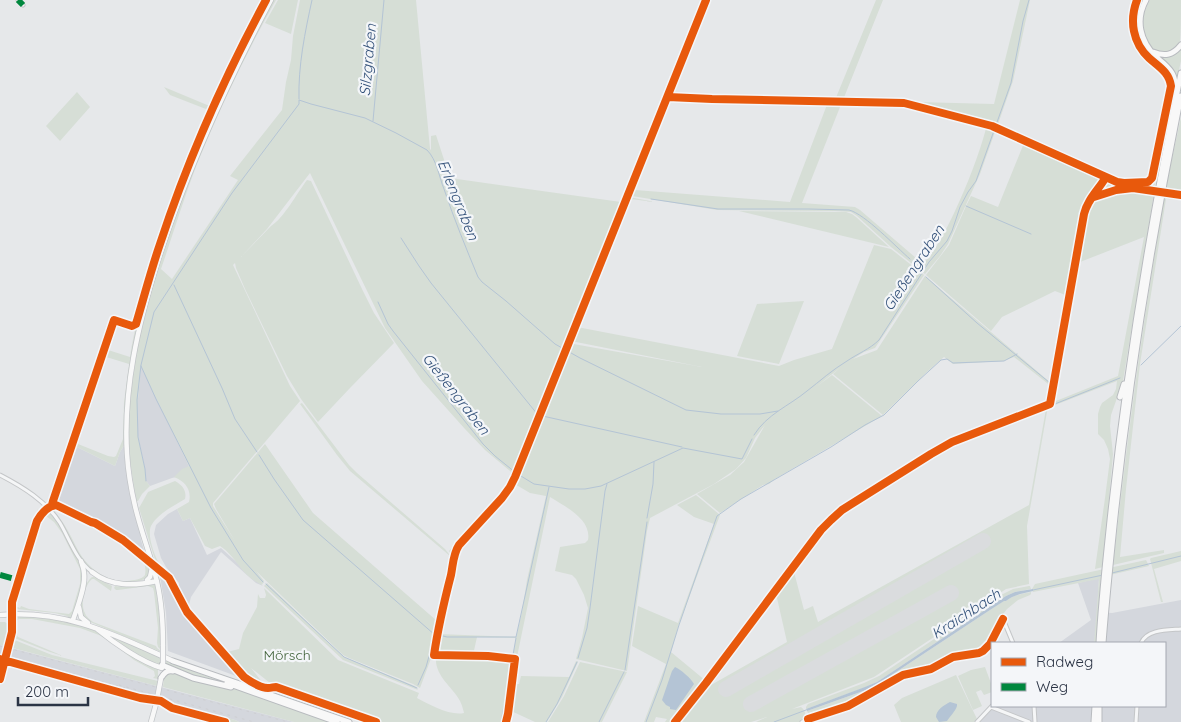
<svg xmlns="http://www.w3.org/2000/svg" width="1181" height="722" font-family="Quicksand,sans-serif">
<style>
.built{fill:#d4d7dd}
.green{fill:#d6ded6;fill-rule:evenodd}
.water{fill:#b4c4d5}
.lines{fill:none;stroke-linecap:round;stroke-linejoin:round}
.stream{stroke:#b4c4d5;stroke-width:1}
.runway{stroke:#dadcde;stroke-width:16}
.minor-casing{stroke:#c4c6c8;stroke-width:5}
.major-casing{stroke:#c2c5c8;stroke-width:6}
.highway-casing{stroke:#b8bbbf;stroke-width:7}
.minor{stroke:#f5f6f7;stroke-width:3}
.major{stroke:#f8f8f8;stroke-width:4.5}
.highway{stroke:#f8f8f8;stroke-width:5}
.rail{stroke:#cecfd2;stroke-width:1;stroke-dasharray:2.5 5;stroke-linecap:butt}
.major-bridge-casing{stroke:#c2c5c8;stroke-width:6;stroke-linecap:butt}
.major-bridge{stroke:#f8f8f8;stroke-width:4.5}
.quiet{stroke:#00873e;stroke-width:6;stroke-dasharray:12 6;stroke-linecap:butt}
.cycleway-casing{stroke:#f4f6f9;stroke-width:11}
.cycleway{stroke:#e8590c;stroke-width:8}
.labels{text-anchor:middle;stroke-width:4.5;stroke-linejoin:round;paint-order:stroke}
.park-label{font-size:14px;fill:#3f6138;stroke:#f4f6f9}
.water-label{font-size:15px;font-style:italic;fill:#34527a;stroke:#f4f6f9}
</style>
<rect width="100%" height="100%" fill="#e6e8ea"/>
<!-- built -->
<path class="built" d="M141,366L189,466L176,477L172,478L150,486L146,481L145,469L138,436V399Z
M125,444L141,540L146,557L123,538L97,523L96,520H91L54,501L73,445L115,466L120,452Z
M177,509L183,521L190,518L207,555L221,548L263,586L256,583L221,552L191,597L189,605L191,616L247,680L168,651L166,613L161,582L158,570V567L168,579L175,591L179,587V583L166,567L161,558L154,534L156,525L168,514Z
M1099,578L1097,612L1112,613L1181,600V722H980L995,706H1165V643H1059L1091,620L1078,583Z
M0,645L294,722H239L235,720L0,656Z"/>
<!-- green -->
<path class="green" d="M267,0H269L235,68L166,233L134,345L125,444L120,452L115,466L73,445V442L108,456L114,457L116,456L123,439L124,402L129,364L103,356L105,349L130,357C134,328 143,300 151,272C180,178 222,88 267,0Z
M274,0H276C246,53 220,108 197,164C184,198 173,234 161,269L172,279L238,180L230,176L282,110L286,82L291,60L293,36L300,0H416L430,149L431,150V136L436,135L450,178L621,202L702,0H705L598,269H594L576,312L573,315L577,317L593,273L596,270L598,271L568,343L702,367L571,341L577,327L779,366L794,360L832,349L874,245L891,249L924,275L875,348L864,352L853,359L877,350L925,276L1051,383L1052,387L1014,357L1004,361L953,364L944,357L928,371L883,415L833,374L841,367L816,387L832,375L882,416L775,479L769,484L763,485L720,513L697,494L730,475L744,462L765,425L755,438L746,458L736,469L714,484L650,518L647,531L627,671L576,659L582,638L588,608L584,595L576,579L572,575L555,571L560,547L585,543L588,540C592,519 564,506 550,497L517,657L513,655L516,638L477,637L473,655L437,654L435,652L438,634L516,637L522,612L527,580L546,496L530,493L513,483L516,476L485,450L465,429L422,381L385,328L310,173L267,229L241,257L271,226C284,218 297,193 307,180L311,181L362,289L374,313L394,343L350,388L318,422L301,399L287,376L245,289L236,268L235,263L233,265L290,386L300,401L213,503V506L235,541L216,509L214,504L265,444L313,513L437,621L450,569V556L350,471L337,455L300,404L302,403L349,465L357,473L445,549L452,558L450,576L439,617L433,653L420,688L413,684L349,658L343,655L256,571L264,581L262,585C253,581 246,575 240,567C233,558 229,552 220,546L212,549L205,546L190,518L183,521L177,509L189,502C192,490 185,481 174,477L182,469L189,466L141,367L138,399V436L145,469L146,481L150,486L142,494L138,501H136L129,453V409L134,366L139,335L146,307L177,210L210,126L262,21Z
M278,0H298L291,34L265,23Z
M708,0H711L673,96H670Z
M876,0H883L843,100H835Z
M1020,0H1030L1013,81L997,127L910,103L917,102L994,104Z
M1139,0H1143C1134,20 1135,42 1153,58C1162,66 1171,72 1173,85L1154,189C1135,186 1117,187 1098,195L1096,194L1097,192L1108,179L1121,183L1151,181L1154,176L1172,87C1171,71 1159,66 1149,56C1133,40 1132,20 1139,0Z
M1150,0H1181C1181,9 1181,36 1180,42C1178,46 1175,49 1172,51C1152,63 1142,33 1143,18C1144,11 1147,6 1150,0Z
M1181,47V61L1177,79L1157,55L1164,56Z
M164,87L212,107L211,111L170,95Z
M77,92L90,107L60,141L46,126Z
M668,99H671L635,190L790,202L828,102H842L802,203L855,207L860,210L923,264C938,246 945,232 955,211C968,183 979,155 987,125L996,129L980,174L948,244L940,256L925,274L891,247L857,216L851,212L835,211L717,210L632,196L630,193Z
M1181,117V193L1165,191Z
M998,129L1103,176C1104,187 1088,199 1084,210L1068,296L1055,291L1002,317L991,331L926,275L949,245L966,206L971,196L998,207L1024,143L997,130Z
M1129,189L1146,190L1154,193L1123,381L1111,415L1110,426L1113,454L1112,465L1103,567L1095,569L1105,498L1110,459L1108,449L1104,440L1098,434V414L1100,407L1102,403L1113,395L1116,389L1117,381L1050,407L1051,403L1118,376L1144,237L1075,264C1078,249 1082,209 1092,200C1102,192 1117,191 1129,189Z
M1165,194L1181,196V200L1166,199L1140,364L1126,489L1120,557L1164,550V553L1113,565C1127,441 1143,317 1165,194Z
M629,197L655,202L630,199L629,200L579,326L577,325Z
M739,211L846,212L852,214L856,217L889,247Z
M804,301L779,364L737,356L757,304Z
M112,320L109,333L51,499Z
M1047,405L1048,406L1027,526L1029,584L1006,589L874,677L792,709L801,707C805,710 806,714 805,720L800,722H756L767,717L751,722H676L706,683L792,570L794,572L804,610L813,606L818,622L1029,505L1046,409L952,447L923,463L859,504L845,513L834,521L796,571L794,568L828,524L842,511L949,444ZM775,597L777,598L787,642L711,685Z
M514,476L510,486L462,542L454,553L451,554L449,551L503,491Z
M175,481C182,485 187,490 185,499C174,506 158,513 151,526C147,535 154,555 159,563C163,571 170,578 175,585L174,587L166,574L157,566L139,508L148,492Z
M696,495L720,515L679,624L671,652L706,681L674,722H665L667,719L656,717L654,722H644L666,664L632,646L638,606L678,623L714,524L694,517L677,505Z
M52,508C58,516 64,523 68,531C72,538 75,545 79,552C89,569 107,582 127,581C134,580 141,580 145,575C147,563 142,559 134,551L149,562V575C145,581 136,582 128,582C87,584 71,542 53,512Z
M38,509L40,514L19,578L17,579L15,578L29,534Z
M47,512H49L61,528L83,570L82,582L74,615L71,618L68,617L67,616L55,613L17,609L13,610V608L15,606L20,608L21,606L29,609L69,614L72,611L80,584V569L62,533L54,522L46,516L45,514Z
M1181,551V561L1154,569L1163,602H1161L1150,559L1151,558Z
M1146,560L1149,566L1101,577L1096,643H1094L1099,579L1033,592L1032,589L1035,584Z
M92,577H94L112,586L111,591L94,579H92C84,586 80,604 85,613C86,617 90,619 93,622L156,646L157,648L161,651V652L88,621C84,618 81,613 80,607C79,599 85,582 92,577Z
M267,583L344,657L415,686L418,690L343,660L264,586Z
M153,584L155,585L160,616L161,645H160V649L158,647L157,643L158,628L154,592L153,588L148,586L118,590H116L114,588L115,586L129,587Z
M1029,586H1030L1031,589L1015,592L1006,596L877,682L866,687L806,709V707L808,704L864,683L879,676L997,597L1013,589Z
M264,588L338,660L419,693L417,698C430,705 450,716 464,713C463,709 462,705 460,701C452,686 434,676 436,656L514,659L508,714L505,722H379L329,706L270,683L251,668L263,683L269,686H262L248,680L223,653L239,649L243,633L257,607L258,594L260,598H265L266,595Z
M1031,592V594L1030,595L1018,600L1007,609L1001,617L989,640L984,648L978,650L957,654L948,657L928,668L910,669L849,704L826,712L816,711L808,713L807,711L866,690L881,682L990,610L1005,600L1006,601C1012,595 1022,594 1031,592Z
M13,616C38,616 65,619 89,628C111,637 137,656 158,669V679L153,678L155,676L154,671L134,660L111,642L99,635L80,628L32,619H19L16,621C14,627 14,632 18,637L63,656L50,652L17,639L13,636Z
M0,622H5L11,626V633L7,646L0,645Z
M103,632L195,672L228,684L204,680L165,664L166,660L160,658V665L140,657Z
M12,639L52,655L158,681L157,686L9,647Z
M7,657L129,691L145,695L144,698L133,695L6,660Z
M576,661L578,662L562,697L547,722H535L509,710L513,684H519L521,676L569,677Z
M580,662L627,672L602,722H548L564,696Z
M985,667L992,686V692L984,695L981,690L976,692L982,706L973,710L958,676L971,670Z
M171,671L202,682L234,688L330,722H294L163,687L164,676Z
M956,675L977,719L974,722H901L894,705L902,698Z
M273,687L371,722H359L267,689Z
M161,699L235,720L239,722H227L173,707L166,704Z"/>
<!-- water -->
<path class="water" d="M1033,589V591C1024,593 1013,595 1006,601H1004L990,610L881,682L866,690L807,711L806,709L865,687L877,682L1006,596L1015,592Z
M675,667C681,670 691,678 694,684L676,710L670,709V707L666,705L662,700L672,671Z
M950,702L957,704V706C955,712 950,716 947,721L939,722L936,717C936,710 944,705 950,702Z"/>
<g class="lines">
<!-- stream -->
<path class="stream" d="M299,99C298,66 305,32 312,0
M373,121L384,0
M998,131L1102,176
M651,199L718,209H809L849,210C865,214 896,247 910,259
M966,206L1031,234
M401,238L419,266L431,283L538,415L682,447
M926,277L977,323L1050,383
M174,285L222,388L235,419L257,452
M378,302L388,324L393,331L483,444L495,456L516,473L534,484L569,489H585L601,486L683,448L742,459L752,439
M1141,365L1181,326
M141,366L156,399L211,508L243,560L263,582
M754,435C767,414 789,406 807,391C820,381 832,370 847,361C857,354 870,349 879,340L929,262L947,241L952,231L960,207L968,192L976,181L1011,83L1023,21L1029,0
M259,455L274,479L303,520L435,635L426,667L418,685
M146,481L145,469L138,437L137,400L141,365L154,312L232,193L299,104V100L311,104L365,118L396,133L427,150C437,160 439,177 444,189C454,219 466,248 478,277L482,282L506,301L555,344L580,358L686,410L721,414H760L778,411
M647,518L653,484L654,462
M795,567L832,521L912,469L937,453L962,441L1120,378
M1112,573L1181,556
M266,584L344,657L417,688
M1033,590L1103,575
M439,635L447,637H516L549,487
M513,655L516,638
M578,658L587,628L590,608L605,491L607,484
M625,670L647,522
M501,722L506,696
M546,722L557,704L577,662
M599,722L624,672
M646,722L662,680L679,625L717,516L741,499L831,447L865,425L884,415L918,381L941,360L947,359L953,363L1004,361L1017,354
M678,722L695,701L793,570
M774,722L806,710"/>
<!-- runway -->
<path class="runway" d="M726,689L983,541
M751,704L951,593"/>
<defs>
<path id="minor" d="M18,0L23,5
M0,475C23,487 46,501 60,523C70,540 76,560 92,572
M1003,619L1013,643
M1141,643C1147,629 1168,630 1181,629
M1034,706L1035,722
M991,707L1029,722
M802,722L848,706L903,675L931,669L953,657L979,653L983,651L990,644L1003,619
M977,722L992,706
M1136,722L1137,706"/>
<path id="major" d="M92,572C111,587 134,586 157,581
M147,580L150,577L152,568
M79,607L81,617L88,623
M0,615C68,610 113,634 173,661
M73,620C77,608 86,586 84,573C84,569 82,565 81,561
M97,629C114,643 141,662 162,668
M163,646C163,625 162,603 157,582C151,556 141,532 135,506C131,489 128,471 127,454C123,389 138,325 157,264C186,172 226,85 271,0
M151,722L156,704"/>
<path id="highway" d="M1146,0C1135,20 1140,41 1156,57C1162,62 1168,66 1172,73C1175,78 1175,83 1176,88
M1153,52C1165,57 1173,55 1181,45
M1120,397L1124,384
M1099,643C1101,605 1105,568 1109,530C1125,376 1150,224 1181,73
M1103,643C1106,604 1110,565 1114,526C1129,382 1152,238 1181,96
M173,661L349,722
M162,665L193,678L231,687
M161,678C164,673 167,670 173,671
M227,683L337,722
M1094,722L1095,706
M1099,722V706"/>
</defs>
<!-- minor casing -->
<use href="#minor" class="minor-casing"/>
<!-- major casing -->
<use href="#major" class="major-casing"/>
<!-- highway casing -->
<use href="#highway" class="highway-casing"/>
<!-- minor -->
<use href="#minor" class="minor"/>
<!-- major -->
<use href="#major" class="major"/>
<!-- highway -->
<use href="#highway" class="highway"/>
<!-- rail -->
<path class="rail" d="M0,646L288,722
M0,654L125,688
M119,685L254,722"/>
<defs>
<path id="major-bridge" d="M163,663V646
M156,704L161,678"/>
</defs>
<!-- major-bridge casing -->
<use href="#major-bridge" class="major-bridge-casing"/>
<!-- major-bridge -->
<use href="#major-bridge" class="major-bridge"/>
<!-- quiet -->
<path class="quiet" d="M18,0L23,5
M0,575L18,580"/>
<defs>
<path id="cycleway" d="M668,97L712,99L904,103L992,126L1117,182L1124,183L1148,182L1152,178L1171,86C1169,72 1159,67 1149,58C1133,43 1129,21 1137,0
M1094,197L1116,190L1133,188L1181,195
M52,505L53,501L114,320L132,326L136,324C144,297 151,270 160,244C188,159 224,78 266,0
M0,659L140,698L161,701L172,708L225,722
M0,679L12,632V602L37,521C41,514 47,506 56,505L91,522L95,523L123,540L169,578L187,612L244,677C251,682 260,688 268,688C271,688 274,687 276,687L376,722
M808,719L848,706L903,675L931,669L953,657L979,653L983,651L990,644L1003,619
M506,722L508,714L515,659L488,656L434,655C438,628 444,602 451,575C453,565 453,554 459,545L502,498L510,487L515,477L706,0
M675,722L706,683L821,530L831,520L842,510L931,454L952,442L1050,404L1084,214C1087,200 1099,189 1106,177"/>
</defs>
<!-- cycleway casing -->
<use href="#cycleway" class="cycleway-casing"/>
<!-- cycleway -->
<use href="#cycleway" class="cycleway"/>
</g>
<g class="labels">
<!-- park labels -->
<g class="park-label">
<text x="287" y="660">Mörsch</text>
</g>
<!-- water labels -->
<g class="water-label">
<text transform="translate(368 60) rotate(-85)" y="5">Silzgraben</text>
<text transform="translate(458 200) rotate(68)" y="5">Erlengraben</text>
<text transform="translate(914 268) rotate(-57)" y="5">Gießengraben</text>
<text transform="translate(456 394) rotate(52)" y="5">Gießengraben</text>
<text transform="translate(966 614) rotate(-33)" y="5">Kraichbach</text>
</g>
</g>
<!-- legend -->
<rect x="991" y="642" width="175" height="65" fill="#f4f6f9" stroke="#a4a8b1"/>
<rect x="1001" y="658" width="25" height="8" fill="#e8590c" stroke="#a4a8b1"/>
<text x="1036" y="667" font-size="15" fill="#2b3445">Radweg</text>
<rect x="1001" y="683" width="25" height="8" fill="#00873e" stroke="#a4a8b1"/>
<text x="1036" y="692" font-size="15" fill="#2b3445">Weg</text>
<!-- scale -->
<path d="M18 697v8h70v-8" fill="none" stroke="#2b3445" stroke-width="2.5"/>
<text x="25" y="697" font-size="15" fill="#2b3445" stroke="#f4f6f9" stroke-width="4" paint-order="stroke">200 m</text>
</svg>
